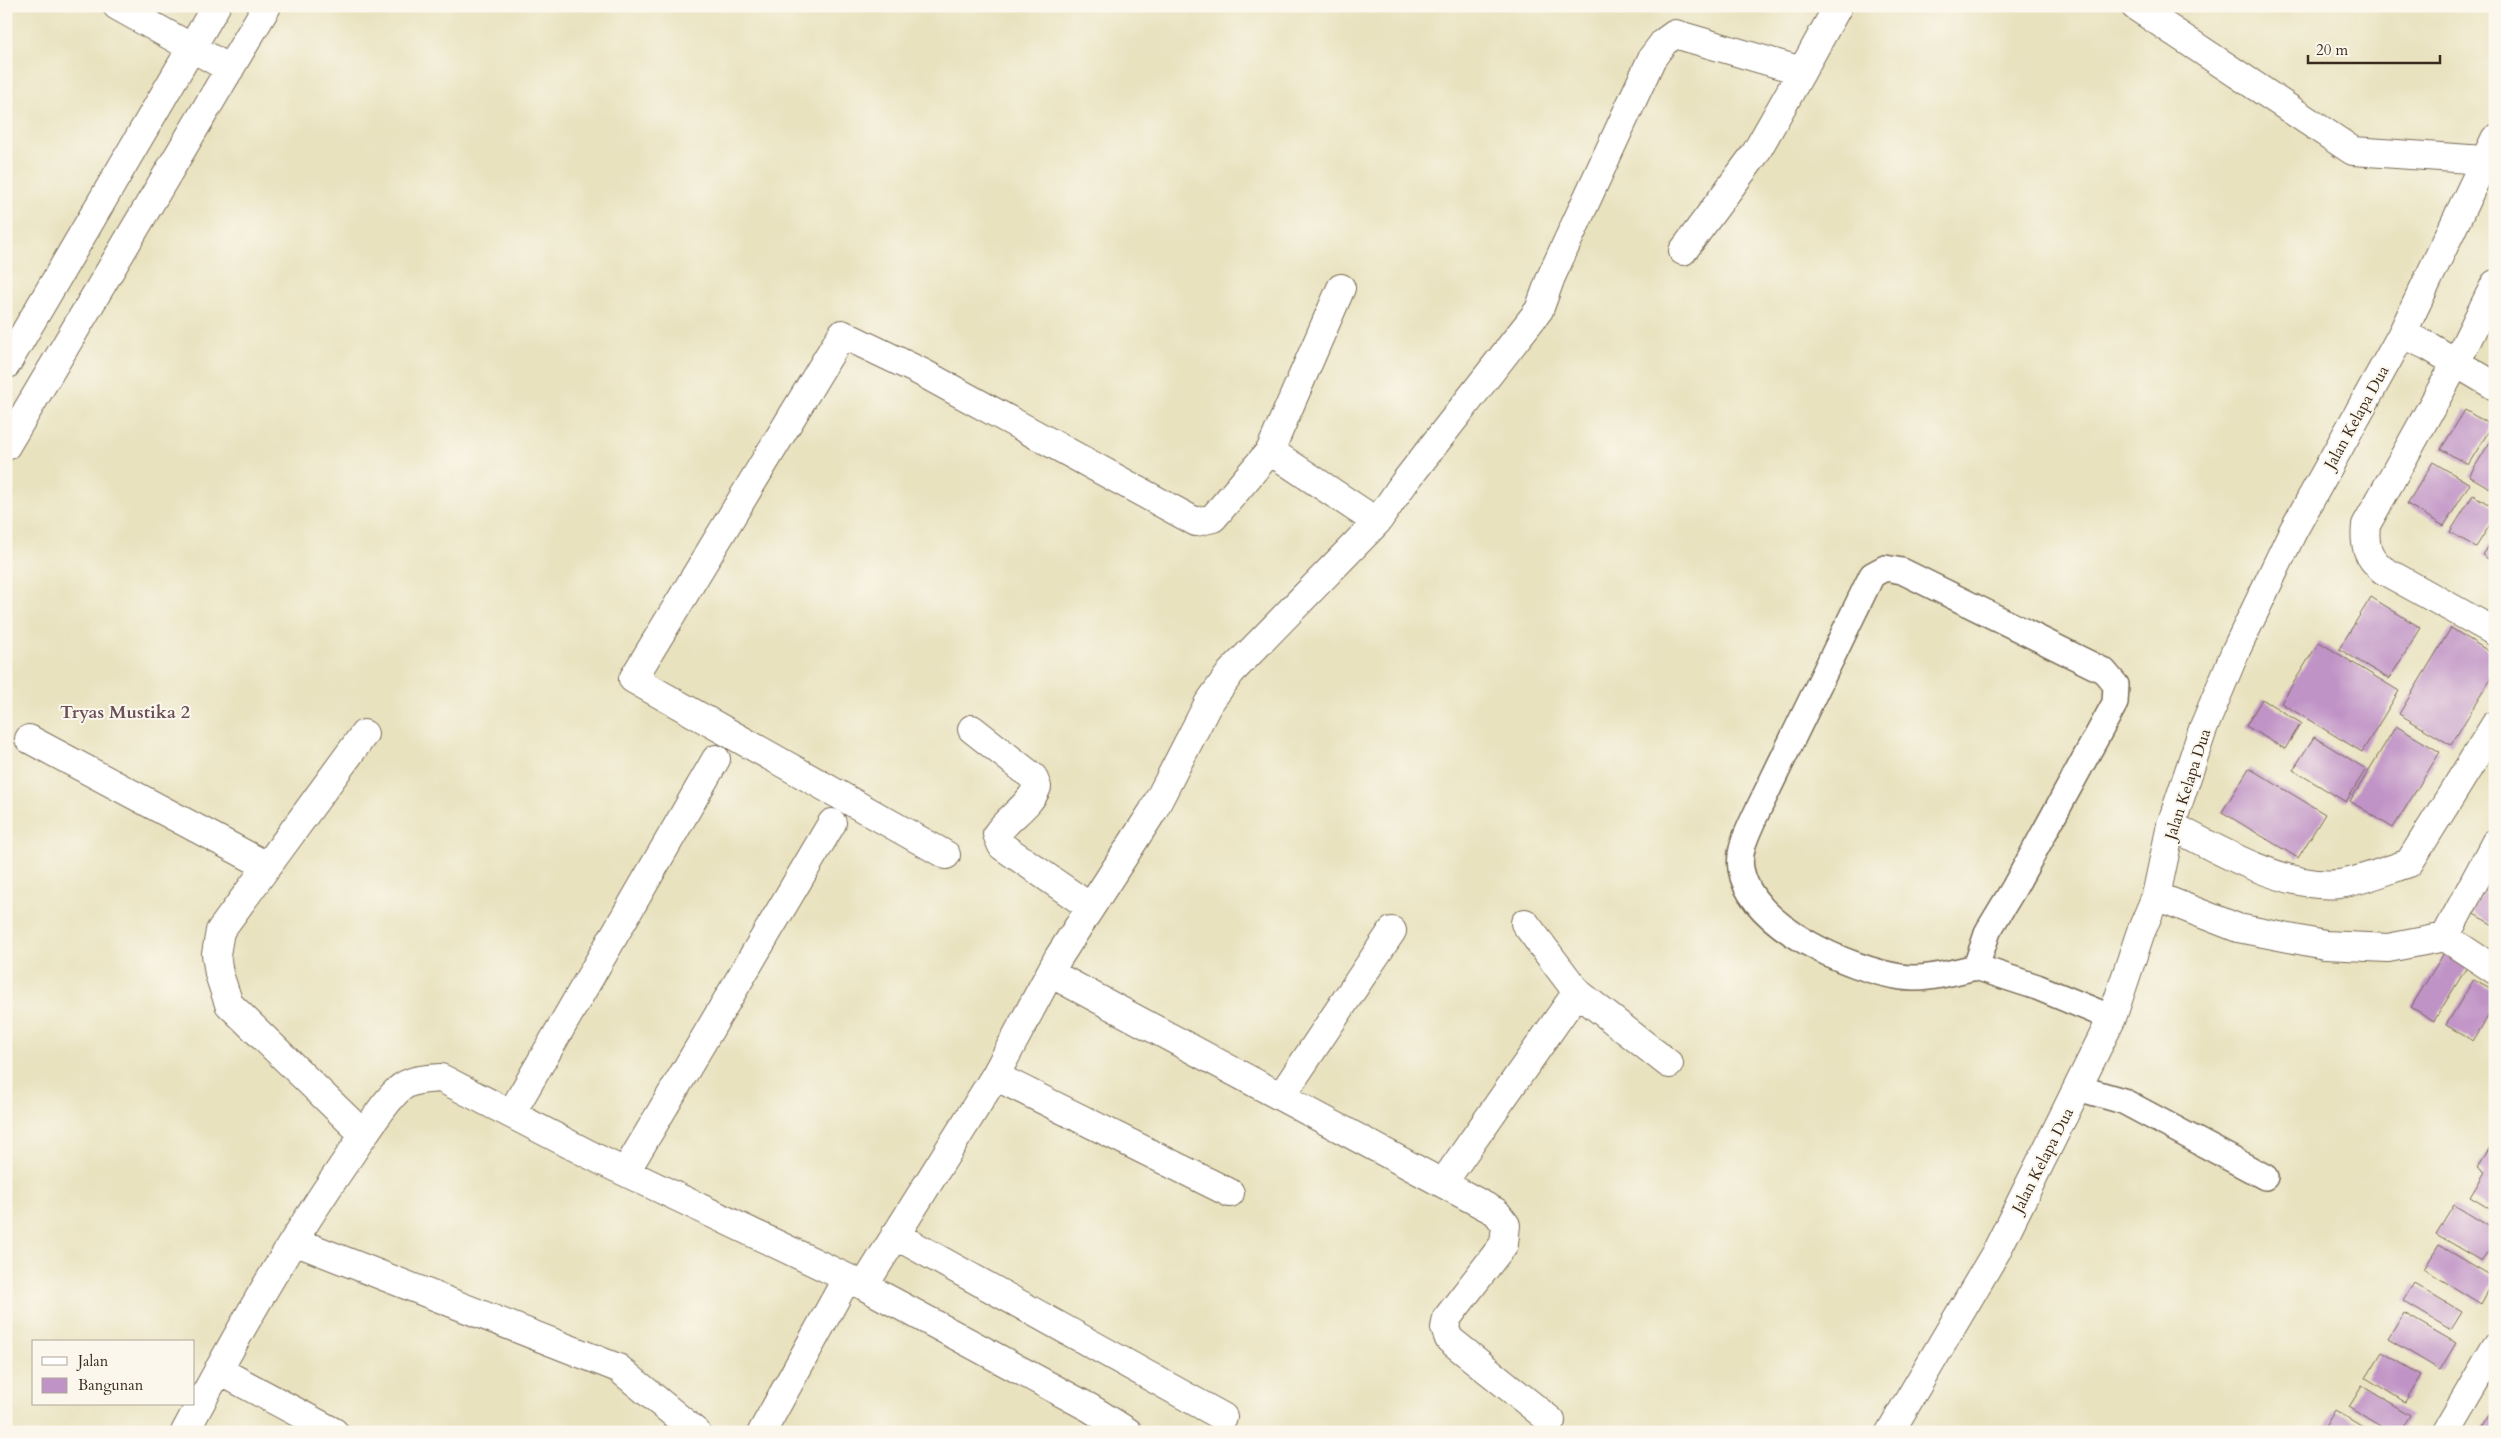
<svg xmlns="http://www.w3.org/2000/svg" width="2501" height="1438" font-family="Cardo,serif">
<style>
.building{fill:#c093c6}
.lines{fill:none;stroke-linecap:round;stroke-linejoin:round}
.service-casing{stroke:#786a56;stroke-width:28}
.minor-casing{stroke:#786a56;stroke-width:30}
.secondary-casing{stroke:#786a56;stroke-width:30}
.service{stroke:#fff;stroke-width:25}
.minor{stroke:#fff;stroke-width:28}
.secondary{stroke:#fff;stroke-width:28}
.labels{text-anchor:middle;stroke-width:4;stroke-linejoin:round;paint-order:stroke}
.street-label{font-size:16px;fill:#3b2a1e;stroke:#fbf7ec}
.neighbourhood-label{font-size:18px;font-weight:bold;fill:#6a4f59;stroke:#fbf7ec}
</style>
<rect width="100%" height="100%" fill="#fbf7ec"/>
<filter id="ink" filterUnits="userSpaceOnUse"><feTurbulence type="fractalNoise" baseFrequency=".02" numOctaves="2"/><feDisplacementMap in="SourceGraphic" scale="10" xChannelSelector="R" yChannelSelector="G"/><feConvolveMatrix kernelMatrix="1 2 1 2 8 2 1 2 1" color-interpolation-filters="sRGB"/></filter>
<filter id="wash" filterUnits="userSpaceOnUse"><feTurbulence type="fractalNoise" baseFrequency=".0096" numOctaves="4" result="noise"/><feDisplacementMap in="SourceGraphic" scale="20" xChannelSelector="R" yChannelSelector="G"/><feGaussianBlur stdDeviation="1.12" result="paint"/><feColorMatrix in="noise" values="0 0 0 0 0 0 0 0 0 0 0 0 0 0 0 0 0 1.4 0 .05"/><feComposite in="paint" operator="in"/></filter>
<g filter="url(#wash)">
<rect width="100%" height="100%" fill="#e9e2bf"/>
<g id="blocks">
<!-- building -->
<path class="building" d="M2465,410L2492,426L2468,465L2441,449Z
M2495,434V491L2469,476Z
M2433,462L2470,484L2444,526L2407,504Z
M2473,495L2495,508V517L2476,547L2450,532Z
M2495,535V563L2482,555Z
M2371,597L2421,628L2389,679L2339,649Z
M2451,628L2495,655V672L2451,745L2399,714Z
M2319,642L2399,691L2362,752L2281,703Z
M2262,699L2301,723L2285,749L2246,726Z
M2396,726L2440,752L2393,828L2350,801Z
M2314,737L2366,769L2346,802L2293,770Z
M2249,768L2325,814L2298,858L2222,812Z
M2495,872V926L2470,912Z
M2444,953L2467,967L2434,1021L2411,1007Z
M2474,979L2495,991V1005L2473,1041L2446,1025Z
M2492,1144L2495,1146V1212L2470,1197L2485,1172L2478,1167Z
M2454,1205L2495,1230V1241L2482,1261L2436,1234Z
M2439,1245L2495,1278L2481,1304L2424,1269Z
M2414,1283L2462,1312L2451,1330L2403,1301Z
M2404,1313L2456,1343L2440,1370L2388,1339Z
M2382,1352L2421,1375L2405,1402L2366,1378Z
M2362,1386L2410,1415L2400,1432H2390L2349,1407Z
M2495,1409V1432H2481Z
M2335,1410L2371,1432H2322Z"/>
</g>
</g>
<g filter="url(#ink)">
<use href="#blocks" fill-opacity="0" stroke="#786a56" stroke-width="1"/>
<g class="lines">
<defs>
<path id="service" d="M1976,967C1953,972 1925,981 1901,977C1850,969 1751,927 1741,869C1738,850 1747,834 1754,818L1872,575L1885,568L1902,571L2104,671L2116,685L2115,703L2014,888L1988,931L1976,967L2037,987L2112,1018
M2078,1088L2123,1101L2265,1177"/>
<path id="minor" d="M117,6L230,69
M2135,6L2353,151L2484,160
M1683,251L1755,154L1802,71
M2495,284L2456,363L2366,525C2364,545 2367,557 2383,570L2495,632
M1341,288L1270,451L1377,522
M2402,334L2428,346L2495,386
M6,365L216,6
M6,446L267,6
M972,729L1033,777L1037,787C1030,806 1008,817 997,834L1002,846L1090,907
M364,734L220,931L216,954L219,974L229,1004L364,1135
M29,739L267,866
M2171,825C2215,849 2288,890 2339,884C2362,881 2387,870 2409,863L2495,725
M946,855L633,679L842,334L921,372L1196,522L1213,518L1270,451
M2156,896L2238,928L2325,945L2388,948L2445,937L2495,970
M2445,937L2495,843
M1050,973L1496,1212L1506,1225L1504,1244L1447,1318L1445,1328L1449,1339L1551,1421
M1577,992L1669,1064
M995,1076L1230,1193
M1282,1095L1392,931
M511,1114L716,759
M626,1171L832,823
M1443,1183L1577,992L1525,923
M895,1235L1223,1417
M294,1241L618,1368L696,1432
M864,1286L995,1076L1058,958L1153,811L1208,704L1231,672L1377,522L1404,483L1539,310L1551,277L1652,58L1664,42L1675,34L1802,71L1838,6
M218,1370L334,1432
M185,1432C234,1340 285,1249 344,1164C359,1143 380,1107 398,1090C410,1079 426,1079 441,1078L604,1162L864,1286L1090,1408L1128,1432
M762,1432L847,1278
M2446,1432L2495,1348"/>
<path id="secondary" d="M1890,1432L1996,1252L2112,1018L2140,934L2156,896L2171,825L2203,729L2236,650L2293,531L2402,334L2495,139"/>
</defs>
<!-- service casing -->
<use href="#service" class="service-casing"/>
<!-- minor casing -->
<use href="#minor" class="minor-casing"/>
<!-- secondary casing -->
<use href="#secondary" class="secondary-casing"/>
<!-- service -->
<use href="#service" class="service"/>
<!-- minor -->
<use href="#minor" class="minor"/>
<!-- secondary -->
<use href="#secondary" class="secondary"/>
</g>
</g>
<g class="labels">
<!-- street labels -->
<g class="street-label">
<text transform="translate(2356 417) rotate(-61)" y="6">Jalan Kelapa Dua</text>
<text transform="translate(2187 784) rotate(-72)" y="6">Jalan Kelapa Dua</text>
<text transform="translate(2042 1160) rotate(-63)" y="6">Jalan Kelapa Dua</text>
</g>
<!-- neighbourhood labels -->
<g class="neighbourhood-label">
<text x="125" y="718">Tryas Mustika 2</text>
</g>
</g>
<!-- margin -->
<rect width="2501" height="1438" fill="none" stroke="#fbf7ec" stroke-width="25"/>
<!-- legend -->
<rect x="32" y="1340" width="162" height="65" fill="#fbf7ec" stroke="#aea59a"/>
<rect x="42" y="1357" width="25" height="8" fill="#ffffff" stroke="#aea59a"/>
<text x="78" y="1366" font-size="15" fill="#3b2a1e">Jalan</text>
<rect x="42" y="1378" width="25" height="15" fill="#c093c6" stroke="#aea59a"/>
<text x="78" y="1390" font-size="15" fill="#3b2a1e">Bangunan</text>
<!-- scale -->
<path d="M2308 55v8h132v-8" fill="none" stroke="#3b2a1e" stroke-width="2.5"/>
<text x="2316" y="55" font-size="15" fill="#3b2a1e" stroke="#fbf7ec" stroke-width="4" paint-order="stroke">20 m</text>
</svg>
